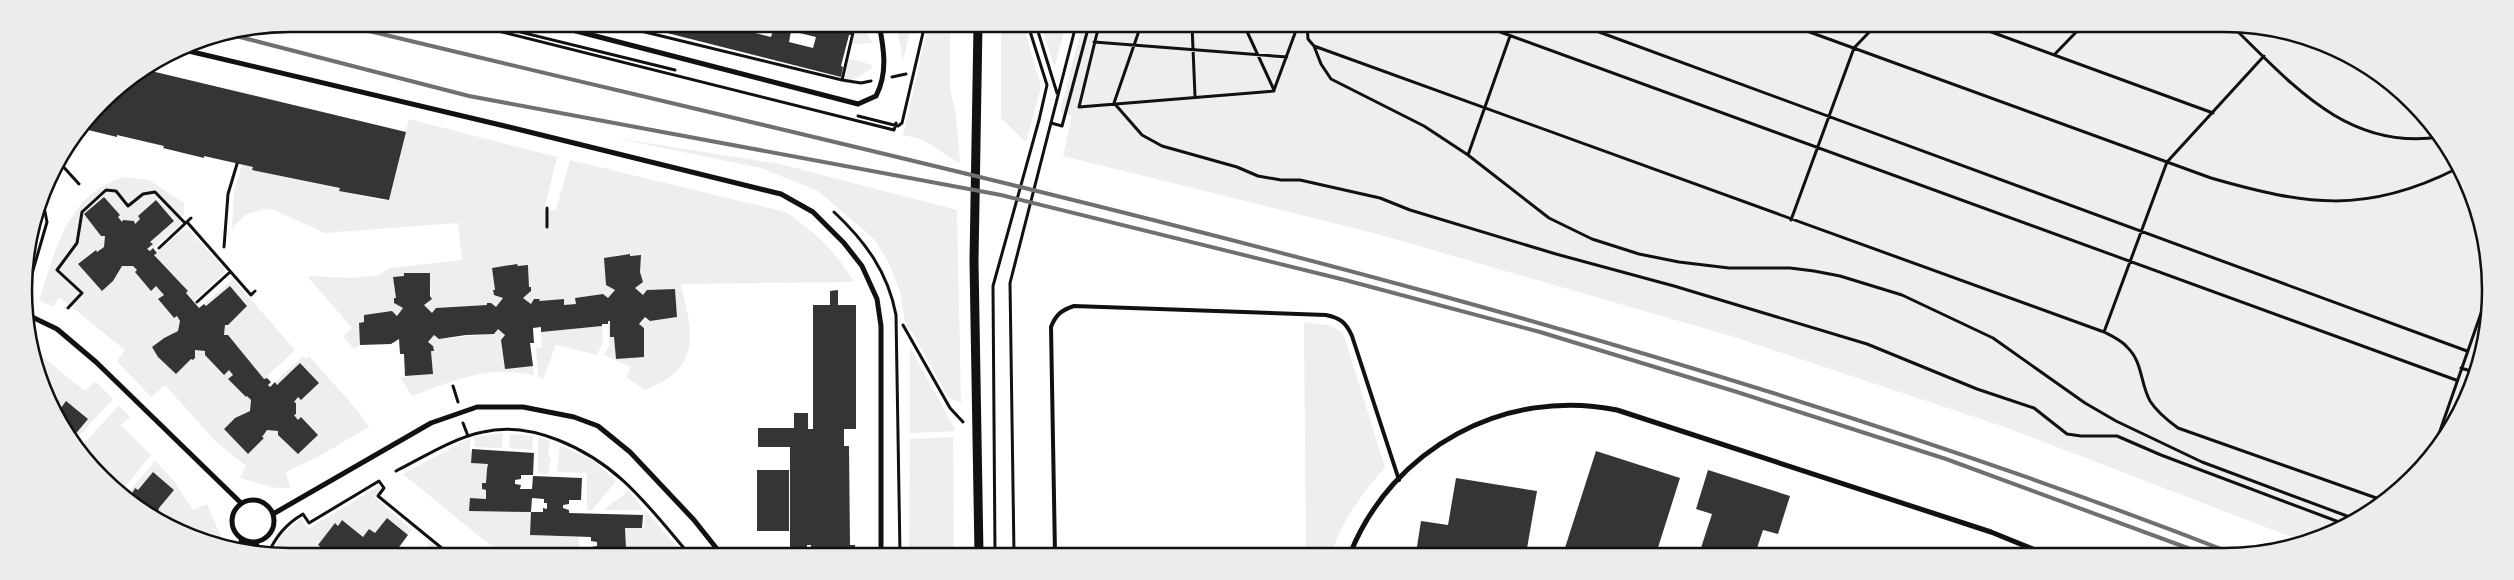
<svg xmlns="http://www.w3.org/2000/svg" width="2514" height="580" font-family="'IBM Plex Sans',sans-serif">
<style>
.green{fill:#eee}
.building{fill:#353535;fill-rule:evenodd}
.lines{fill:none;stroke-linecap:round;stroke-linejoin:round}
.path{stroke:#111;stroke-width:3}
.service{stroke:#111;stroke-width:4}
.minor{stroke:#111;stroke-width:5}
.tertiary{stroke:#111;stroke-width:9}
.rail{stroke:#707070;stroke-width:4}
.rim{fill:none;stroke:#111;stroke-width:2.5}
</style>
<rect width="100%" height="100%" fill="#fff"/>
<!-- green -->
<path class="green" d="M856,24H864L872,43L852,44Z
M904,24H912L903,60L898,36Z
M928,25H950V87L956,116L960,163C940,154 927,136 903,136Z
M1001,25H1023L1040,82V91L1026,142L1001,118Z
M1041,25H1066L1055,66H1054Z
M1082,25L2259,26L2357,60L2435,128L2481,221L2488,325L2463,408L2412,478L2342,529L2302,541L2002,426L1731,336L1370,232L1063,156L1072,116L1060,112Z
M848,58L872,65L871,69L850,81L843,79Z
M409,119L557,157L544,210H556L570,160L786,212C814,231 837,253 854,282L681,284C693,335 702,368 645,390L626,377L631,367L604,355L609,346L608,321H610V337H614L616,359L644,356V329L639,324L647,319L650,321L677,317L675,289L647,290L643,295L635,288L643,282L640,272V255H615L605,281L606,285L615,290L608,298L603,294L576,298V304L564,305L563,299L539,301V299H535L531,304L523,298L531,291L529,287V266H518L517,264L492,269L495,290H493L494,295L503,298L496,307L491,303H487V305L436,308L432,313L424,305L432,299L429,273H404V276L393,277L396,298L394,299V303L403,308L397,316L388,313L364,315V322L359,323L360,345L354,349L343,336L352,328L307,276L353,278L378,275L390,268L462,260L458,223L325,233L274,210L263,209L245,215L232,228L234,192L242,165L253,167V170L340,188V191L380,200H389Z
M610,137L780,164L957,210L961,403L948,397L914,335L906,326L900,292L889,263L875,240L818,191L761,168Z
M125,177L149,180L184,203V215L179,220L182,224L150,251L147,249L153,244L150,242L174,220L156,200L138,216L140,219L135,223L133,221L124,220L122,222L118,217L120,215L104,197L84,214L101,236H105L104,247L97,252L95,250L78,264L102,291L113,281L122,266H133L137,270L135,272L151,290L156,286L164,295L158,300L173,318L177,316L180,321L178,331L163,338L152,347L159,358L176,374L191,359L193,360L195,358V350L205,351V355L224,374L229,370L233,375L229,380L245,397L247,396L251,400L250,411L235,418L224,429L248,454L264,439L262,437L267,430L278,431V435L298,420L294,415L296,413V403L294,402L298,397L301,400L319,383L300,363L277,385L275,382L303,356L306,359L309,356L357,410L369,427L316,458L285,472L291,488H276L240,478L246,466L215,441L165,385L151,397L117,361L125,350L59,297L53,307L39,300C56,251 67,192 125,177Z
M184,229L187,232L189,230L226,271L194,301L186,293L188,291L154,255Z
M233,279L295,350L264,379L224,335L225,325L230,323L229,321L247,305L230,286L206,306L204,304Z
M1304,322L1332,326L1343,333L1385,467C1363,493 1342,520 1331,554H1306Z
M602,326L603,342L597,355L556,345L543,379L538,377L536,348L542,347L541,332Z
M498,329L505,335L501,340L505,368L533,366L534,376C493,363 449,382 412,396L400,377L433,374L431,351H434L433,346L428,342L434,335L439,339L494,334Z
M910,347L956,431L910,433Z
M34,350L85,391L95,381L113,399L76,439L73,437L66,401L58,412L38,375Z
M119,405L130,417L121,425L151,455L123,489L78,450Z
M503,433L502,448L475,447L474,437Z
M510,434L533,436L532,450L509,448Z
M538,437L550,441L548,457H551L548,474L538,473Z
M953,437L954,554H909L910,439Z
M470,438L471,463L488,464L486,483L482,484V489L486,490V499L470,498V511L531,512V535L579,537V554H501L403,474Z
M560,445L591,459L616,481L592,510H587V473L557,472Z
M155,461L174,481L193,510L207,504L224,543L156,520L155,513L158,512L159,508L174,490L153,472L138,490L135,488L130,497L127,494Z
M379,486L382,489L374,497L412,530L408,535L387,518L375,533L369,529L363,537L342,520L338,526L335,524L329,554H271L281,536L301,518L308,529Z
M628,491L642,507V510H604C612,502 621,498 628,491Z
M645,510L683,554H629L630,548H626L625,528H644Z
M431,543L444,554H422Z"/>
<!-- building -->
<path class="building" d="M669,24L729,26L730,24H750L748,31L771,37L774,27L768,24H854L852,35H849L841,66L843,67L841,77L667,33ZM791,31L816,37L813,48L789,42Z
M147,70L406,132L389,200L339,191L340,188L252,170L253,167L204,156V158L163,148L164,146L117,135V137L84,129L114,90Z
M104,197L120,215L118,217L122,222L123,220L134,221L135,224L140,219L138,216L156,200L174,221L150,242L153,244L147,249L150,251L153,248L157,253L154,255L188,291L186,293L199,308L204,304L206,306L230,286L247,306L228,325H225L224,335H228L264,379L267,378L271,382L268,385L270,387L275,382L277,385L300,363L319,383L301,400L298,397L294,402L296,403V414L294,415L298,420L301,417L318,435L298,454L278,435V431L267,430L262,437L264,438L248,454L224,429L235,418L250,411L251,400L247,396L246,397L228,379L233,375L229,370L224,375L205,355V351L195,350V358L193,360L191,359L176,374L158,357L152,347L164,338L178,331L180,321L177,316L174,318L158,299L164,295L156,286L151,291L135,272L137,270L133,266H122L113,281L102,291L78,264L96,250L97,252L104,247L105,236H101L84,214Z
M630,254V256L641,255L640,272L643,282L635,288L643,295L647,290L675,289L677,317L650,321L645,317L639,324L644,328V357L616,359L614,337H610V321H608V324H602V326L541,332V327L533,328L534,343H530L533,366L505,369L501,340L505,335L498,329L494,334L466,335L439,339L434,335L428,342L433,346L434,351H431L433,374L405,376L404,354H400L399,339L391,344L360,345L359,323L364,322V315L392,311L397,316L403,308L394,303V298H396L393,277L404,276V273H430V296L432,299L424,305L432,313L436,308L487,305V303H491L496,307L503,298L494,295L493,290H495L492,268L517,264L518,266L528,265L529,287H531V291L523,298L531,304L534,299H540L539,301L564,299V305L576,304L575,298L603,294L608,298L615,290L606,285L604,258Z
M838,290V305H856V429H844V446H849L850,545H855V554H811V545H807V554H790V447H758V428H794V413H808V429H813V305H830V291Z
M66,401L88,419L73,437L76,439L73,442L58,412Z
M472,449L534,453L533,475H521V479L515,480V484L521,485L520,489H532L533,476L582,478L581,500H569V504L563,505V508L569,510V513L643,515L642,528H625L626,548H630L629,554H579V550H591V547L597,546V542L591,541V537L530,535L531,512L469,511L470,498L486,499V490L482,489V483H486L487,469L488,464L471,463ZM532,498L544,499V503H547V509L543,508V512H531Z
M1596,451L1680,478L1656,554H1563Z
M757,470H789V531H757Z
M1708,470L1790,496L1778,534L1763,530L1756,551L1765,554H1699L1712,514L1696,509Z
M153,472L174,490L159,508L158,513H155L156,520L130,497L135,488L138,490Z
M1456,478L1537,491L1526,554H1389V548L1416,553L1421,521L1448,525Z
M387,518L408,535L394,554H329L318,545L335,523L338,526L342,520L363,537L369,529L375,533Z"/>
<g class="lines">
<!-- path -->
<path class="path" d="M470,24L894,130L896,123
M488,24L675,70
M612,24L842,80L855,24
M1036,25L1057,93
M1099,25L1079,107L1274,91
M1141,25L1114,103L1142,135L1162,146L1237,167L1258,176L1281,180H1300L1380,198L1410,210L1556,254L1674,286L1867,344L1977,389L2034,408L2067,434L2081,436H2117L2161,455L2347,525
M1192,25L1195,96
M1244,25L1274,90
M1307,25L1308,39L1314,46L2104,332C2112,336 2121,340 2127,347C2143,362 2140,383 2150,401C2157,412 2167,420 2178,428L2382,500
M1481,25L2456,380
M1580,25L2467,351
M1793,26L2211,178C2305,205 2365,215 2456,169
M1975,26L2213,113
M2232,26C2292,84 2347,151 2440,137
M1094,42L1287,57
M1314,46L1321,64L1331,79L1424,126L1468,155L1549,218L1592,239L1639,254L1679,262L1729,268H1790L1814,271L1840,276L1902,295L1993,338L2085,403L2116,421L2202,462L2355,519
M2054,55L2082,26
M892,77L906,74
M842,80L861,83L871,81
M1274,90L1298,25
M858,116L898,126L902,123L925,24
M1051,123L1062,126L1089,25
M1468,155L1510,36
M59,162L79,184
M834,212C865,241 888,272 896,315L900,554
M1791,220L1854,48L1875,26
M187,222L251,295L255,291
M547,227V208
M224,247L228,194L237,164
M159,248L191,218
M27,291L47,222L43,202
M197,302L230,272
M68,308L82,293L57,270L77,243L82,212L106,190L116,191L128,206L143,194L155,192L185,223
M903,325L950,408L963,422
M2104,332L2167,162L2264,56
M2461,368L2474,372
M453,386L458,402
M463,423L468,436
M2434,448L2486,299
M396,471C424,457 453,438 483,432C508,426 535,431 558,440C619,464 648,506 689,554
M268,554C276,536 286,524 303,514L309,523L379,481L384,488L378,496L449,554
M995,554L993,286L1039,120L1047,85L1028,25
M1014,554L1010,283L1076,25"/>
<!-- service -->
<path class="service" d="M1055,554L1051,327C1056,314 1062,310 1074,306L1326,315C1340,318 1346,322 1352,336L1399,480"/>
<!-- minor -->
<path class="minor" d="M549,24L858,104L876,96C888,73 884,49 879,24
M180,49L509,127L781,194L813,212L844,243L862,266L877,299L881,326V554
M30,316L57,329L96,362L241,503
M232 521a21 21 0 1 1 42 0a21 21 0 1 1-42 0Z
M273,514L431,423L477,407H523L574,417L598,426L630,452L694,520L721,554
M241,539L243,550
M255,554L257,542
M1350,554C1392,448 1506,387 1617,410L1991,532L2045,554"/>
<!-- tertiary -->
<path class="tertiary" d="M978,25L974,261L979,554"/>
<!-- rail -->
<path class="rail" d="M340,24C977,178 1621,314 2234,554
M232,35L469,96L1001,195L1345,280L1540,332L1737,392L1946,459L2204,554"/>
</g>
<!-- crop -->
<path d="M0 0H2514V580H0ZM290 32H2224A258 258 0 0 1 2482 290V290A258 258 0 0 1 2224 548H290A258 258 0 0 1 32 290V290A258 258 0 0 1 290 32Z" fill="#ececec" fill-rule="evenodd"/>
<path class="rim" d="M290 32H2224A258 258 0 0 1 2482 290V290A258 258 0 0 1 2224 548H290A258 258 0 0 1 32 290V290A258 258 0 0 1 290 32Z"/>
</svg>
